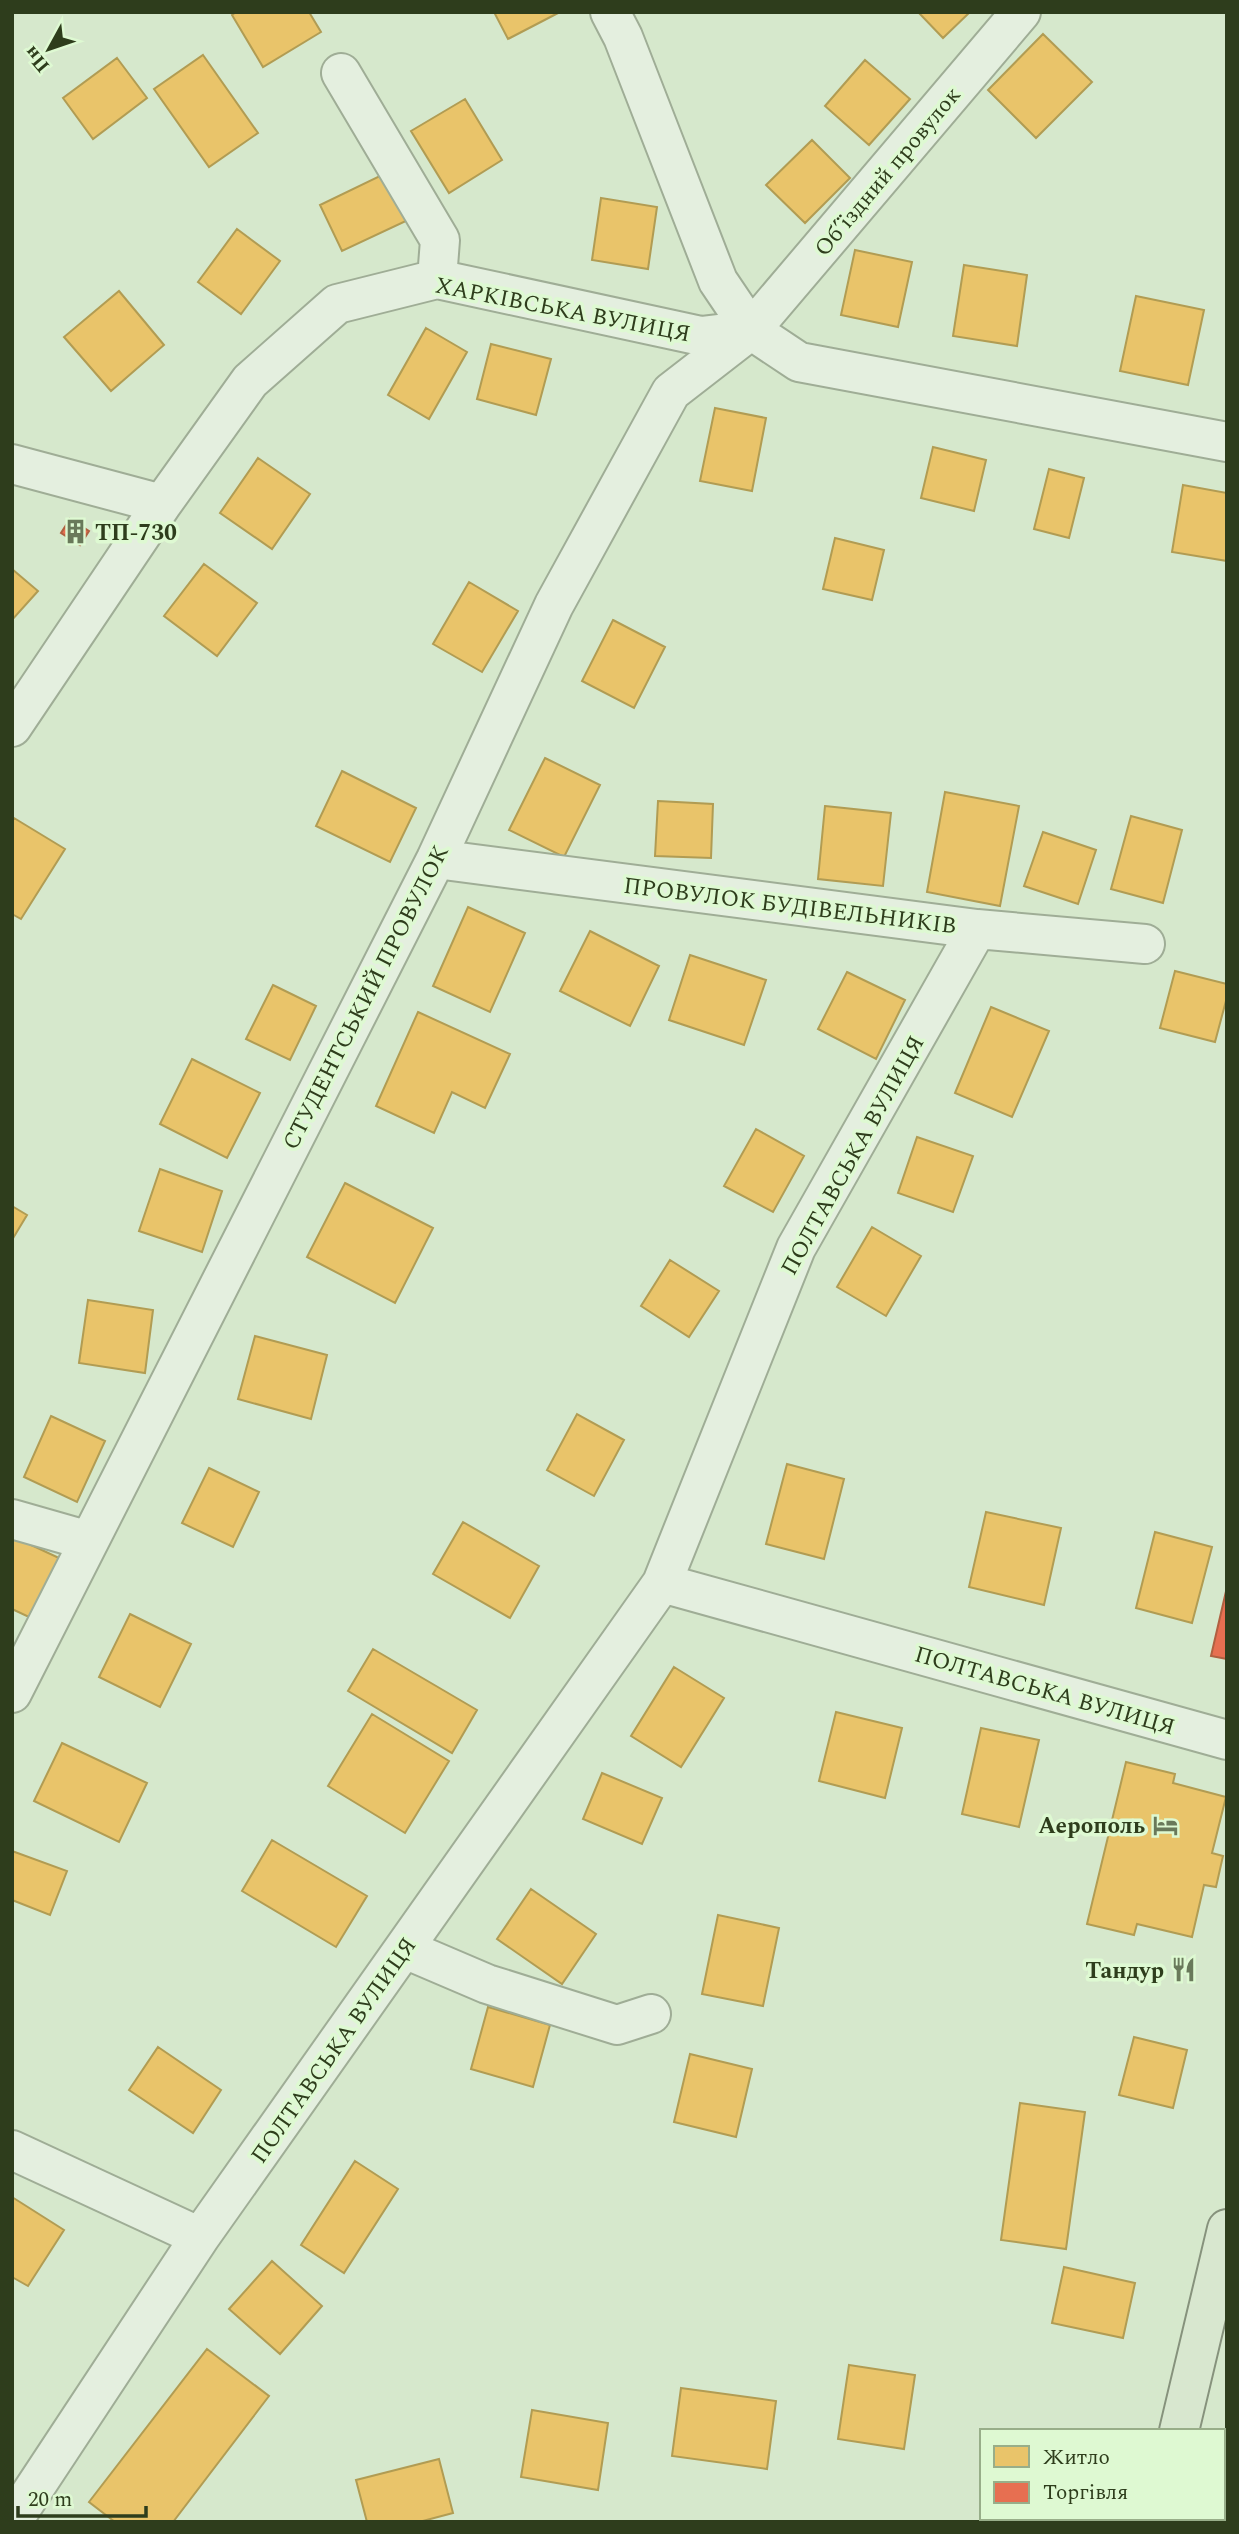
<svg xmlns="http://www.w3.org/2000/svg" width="1239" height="2534" font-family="Spectral,serif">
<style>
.homes{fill:#e9c46a;stroke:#b19c53;stroke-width:2}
.shops{fill:#e76f51;stroke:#b06041;stroke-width:2}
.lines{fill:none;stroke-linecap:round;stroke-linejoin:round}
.minor-casing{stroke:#9fad96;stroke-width:42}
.major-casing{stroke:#86927c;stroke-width:42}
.minor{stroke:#e4efdf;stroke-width:38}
.major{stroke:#d8e7cf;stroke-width:38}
.labels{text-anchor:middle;stroke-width:7;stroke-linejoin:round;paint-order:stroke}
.street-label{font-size:23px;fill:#2e3d1c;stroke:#def9d2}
.poi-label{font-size:23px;font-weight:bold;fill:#2e3d1c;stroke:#def9d2;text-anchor:end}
</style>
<rect width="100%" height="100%" fill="#d6e8cc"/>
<!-- homes -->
<path class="homes" d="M236,12H309L321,32L263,67L232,15Z
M494,12H560L508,39Z
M918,12H970L943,38Z
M1043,34L1092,82L1036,138L988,90Z
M203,55L258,133L209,167L154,89Z
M117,58L147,98L93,139L63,98Z
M865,60L910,99L869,145L825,106Z
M465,99L502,160L449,193L411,131Z
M812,140L850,178L805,223L766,185Z
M386,173L408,220L342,251L320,205Z
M601,198L657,207L648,269L592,260Z
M237,229L280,261L241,314L198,282Z
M855,250L912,262L898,327L841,315Z
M964,265L1027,275L1017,346L953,336Z
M119,291L164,345L111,391L64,337Z
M1136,296L1204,310L1188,385L1120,371Z
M426,328L467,352L429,419L388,395Z
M491,344L551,359L536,415L477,399Z
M715,408L766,418L752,491L700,481Z
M933,447L986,460L974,511L921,498Z
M258,458L310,494L272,549L220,513Z
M1049,469L1084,478L1069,538L1034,529Z
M1183,485L1227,493V561L1172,552Z
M835,538L884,550L872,600L823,589Z
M204,564L257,603L217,656L164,616Z
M12,569L38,591L12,620Z
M469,582L518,611L482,672L433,644Z
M613,620L665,647L634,708L582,681Z
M545,758L600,785L564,857L509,830Z
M342,771L416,808L390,862L316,826Z
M945,792L1019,806L1000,906L927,892Z
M658,801L713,804L711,858L655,856Z
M825,806L891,813L883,886L818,879Z
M1131,816L1182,830L1163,903L1111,889Z
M14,818L65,849L21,919L12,914V821Z
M1043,832L1096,850L1078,904L1024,886Z
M468,907L525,933L490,1012L433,986Z
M590,931L659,966L630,1026L560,991Z
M690,955L766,980L744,1045L669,1020Z
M1175,971L1227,984V997L1215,1042L1160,1028Z
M847,972L905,1000L876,1059L818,1029Z
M273,985L316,1006L290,1060L246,1039Z
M991,1007L1049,1031L1012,1117L955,1093Z
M418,1012L510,1054L485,1108L452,1092L434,1133L376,1106Z
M192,1059L260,1093L227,1158L160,1124Z
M756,1129L804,1156L773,1212L724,1186Z
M917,1137L973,1156L953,1212L898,1193Z
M160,1169L222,1191L202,1252L139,1231Z
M345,1183L433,1228L395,1303L307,1257Z
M12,1206L27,1215L12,1240Z
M872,1227L921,1256L886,1316L837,1287Z
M670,1260L719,1291L689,1337L641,1306Z
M88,1300L153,1310L145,1373L79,1363Z
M255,1336L327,1355L311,1419L238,1399Z
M577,1414L624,1440L594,1496L547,1470Z
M51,1416L105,1441L77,1502L24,1477Z
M787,1464L844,1479L824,1559L766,1544Z
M209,1468L259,1492L233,1547L182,1523Z
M986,1512L1061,1528L1044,1605L969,1587Z
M463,1522L539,1566L510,1618L433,1574Z
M1155,1532L1212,1547L1192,1623L1136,1608Z
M12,1536L59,1558L31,1618L12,1609Z
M130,1614L191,1644L160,1707L99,1677Z
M373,1649L477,1710L452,1753L348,1691Z
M674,1667L724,1698L681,1767L631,1736Z
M836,1712L902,1728L885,1798L819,1781Z
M372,1714L449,1761L405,1833L328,1786Z
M981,1728L1039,1740L1019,1827L962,1814Z
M62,1743L147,1783L119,1842L34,1801Z
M1126,1762L1175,1774L1173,1783L1226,1797L1212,1853L1223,1856L1216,1887L1204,1885L1192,1937L1137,1924L1134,1935L1087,1924Z
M602,1773L662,1798L642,1844L583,1819Z
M272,1840L367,1896L336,1947L242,1891Z
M12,1851L67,1871L50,1915L12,1900Z
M531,1889L596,1934L562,1984L497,1939Z
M718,1915L779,1928L763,2006L702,1994Z
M488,2007L550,2025L533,2087L471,2069Z
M1134,2037L1187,2050L1173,2108L1119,2095Z
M158,2047L221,2090L193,2133L129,2090Z
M690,2054L752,2069L736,2137L674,2122Z
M1020,2103L1085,2112L1066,2249L1001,2240Z
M355,2161L398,2189L344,2273L301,2245Z
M12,2197L64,2230L28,2286L12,2277Z
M272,2261L322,2306L280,2354L229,2309Z
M1064,2267L1135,2283L1123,2338L1052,2323Z
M207,2349L269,2396L173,2522H115L89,2502Z
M849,2365L915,2375L904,2449L838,2439Z
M681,2388L776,2401L767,2469L672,2456Z
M532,2410L608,2423L598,2490L521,2477Z
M439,2459L453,2513L419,2522H367L356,2480Z"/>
<!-- shops -->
<path class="shops" d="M70,519L89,531L80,545L61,533Z
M1227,1587V1659L1211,1656Z"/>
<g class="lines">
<defs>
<path id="minor" d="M610,12L623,37L718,281L751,330
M341,73L440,240L437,279
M12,464L162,504
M12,727L162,504L250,381L337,304L437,279L701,336L751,330L799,362L1227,442
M436,859L977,929L1145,944
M12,1519L89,1541
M662,1583L1227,1740
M12,1693L436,859L554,605L671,392L751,330L1021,12
M405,1949L487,1984L617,2025L651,2014
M12,2150L200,2237
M12,2522L200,2237L662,1583L796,1248L977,929"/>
<path id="major" d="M1179,2431L1227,2229
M1158,2522L1159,2518"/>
</defs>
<!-- minor casing -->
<use href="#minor" class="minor-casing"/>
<!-- major casing -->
<use href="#major" class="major-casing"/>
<!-- minor -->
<use href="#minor" class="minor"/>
<!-- major -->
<use href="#major" class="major"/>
</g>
<!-- icons -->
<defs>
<symbol id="building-bare" viewBox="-9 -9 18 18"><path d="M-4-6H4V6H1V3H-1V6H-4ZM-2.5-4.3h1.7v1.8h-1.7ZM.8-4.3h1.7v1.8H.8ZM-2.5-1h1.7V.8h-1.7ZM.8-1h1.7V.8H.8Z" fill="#69795a" stroke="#def9d2" stroke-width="2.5" paint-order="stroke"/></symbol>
<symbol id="hotel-bare" viewBox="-9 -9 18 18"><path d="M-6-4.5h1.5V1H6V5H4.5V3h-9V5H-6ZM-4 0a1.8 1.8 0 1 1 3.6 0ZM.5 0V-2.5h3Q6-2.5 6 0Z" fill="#69795a" stroke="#def9d2" stroke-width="2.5" paint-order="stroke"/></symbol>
<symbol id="restaurant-bare" viewBox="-9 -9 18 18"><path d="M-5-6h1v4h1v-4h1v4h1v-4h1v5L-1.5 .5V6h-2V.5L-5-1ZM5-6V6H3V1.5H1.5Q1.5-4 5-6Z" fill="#69795a" stroke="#def9d2" stroke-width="2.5" paint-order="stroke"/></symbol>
</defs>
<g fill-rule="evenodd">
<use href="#building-bare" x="58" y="514" width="35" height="35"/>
<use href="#hotel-bare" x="1148" y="1808" width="35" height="35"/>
<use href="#restaurant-bare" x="1166" y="1952" width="35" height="35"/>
</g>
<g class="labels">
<!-- street labels -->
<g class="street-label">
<text transform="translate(887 171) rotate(-50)" y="8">Обʼїздний провулок</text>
<text transform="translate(563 309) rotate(11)" y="8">ХАРКІВСЬКА ВУЛИЦЯ</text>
<text transform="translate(790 905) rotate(7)" y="8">ПРОВУЛОК БУДІВЕЛЬНИКІВ</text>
<text transform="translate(365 997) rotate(-63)" y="8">СТУДЕНТСЬКИЙ ПРОВУЛОК</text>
<text transform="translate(852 1155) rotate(-61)" y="8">ПОЛТАВСЬКА ВУЛИЦЯ</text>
<text transform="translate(1045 1690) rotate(16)" y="8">ПОЛТАВСЬКА ВУЛИЦЯ</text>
<text transform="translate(333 2050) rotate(-55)" y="8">ПОЛТАВСЬКА ВУЛИЦЯ</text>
</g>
<!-- poi labels -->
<g class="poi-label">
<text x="95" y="540" text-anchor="start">ТП-730</text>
<text x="1145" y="1833">Аерополь</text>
<text x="1164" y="1978">Тандур</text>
</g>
</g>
<!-- border -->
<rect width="1239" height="2534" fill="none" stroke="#2e3d1c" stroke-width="28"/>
<!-- legend -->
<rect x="980" y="2429" width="245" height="91" fill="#def9d2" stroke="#98ae89" stroke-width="2"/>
<rect x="994" y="2446" width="35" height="21" fill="#e9c46a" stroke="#98ae89" stroke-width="2"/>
<text x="1043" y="2464" font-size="21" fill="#2e3d1c">Житло</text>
<rect x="994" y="2482" width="35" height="21" fill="#e76f51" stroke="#98ae89" stroke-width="2"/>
<text x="1043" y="2499" font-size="21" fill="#2e3d1c">Торгівля</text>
<!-- north arrow -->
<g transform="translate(49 49) rotate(230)" stroke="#def9d2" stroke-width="5" paint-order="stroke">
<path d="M0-5L12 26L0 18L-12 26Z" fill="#2e3d1c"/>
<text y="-10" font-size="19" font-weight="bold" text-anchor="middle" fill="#2e3d1c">Пн</text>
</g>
<!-- scale -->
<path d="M18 2506v10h128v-10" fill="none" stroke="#2e3d1c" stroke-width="3.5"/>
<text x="28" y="2506" font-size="21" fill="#2e3d1c" stroke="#def9d2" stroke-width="5" paint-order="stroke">20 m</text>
</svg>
